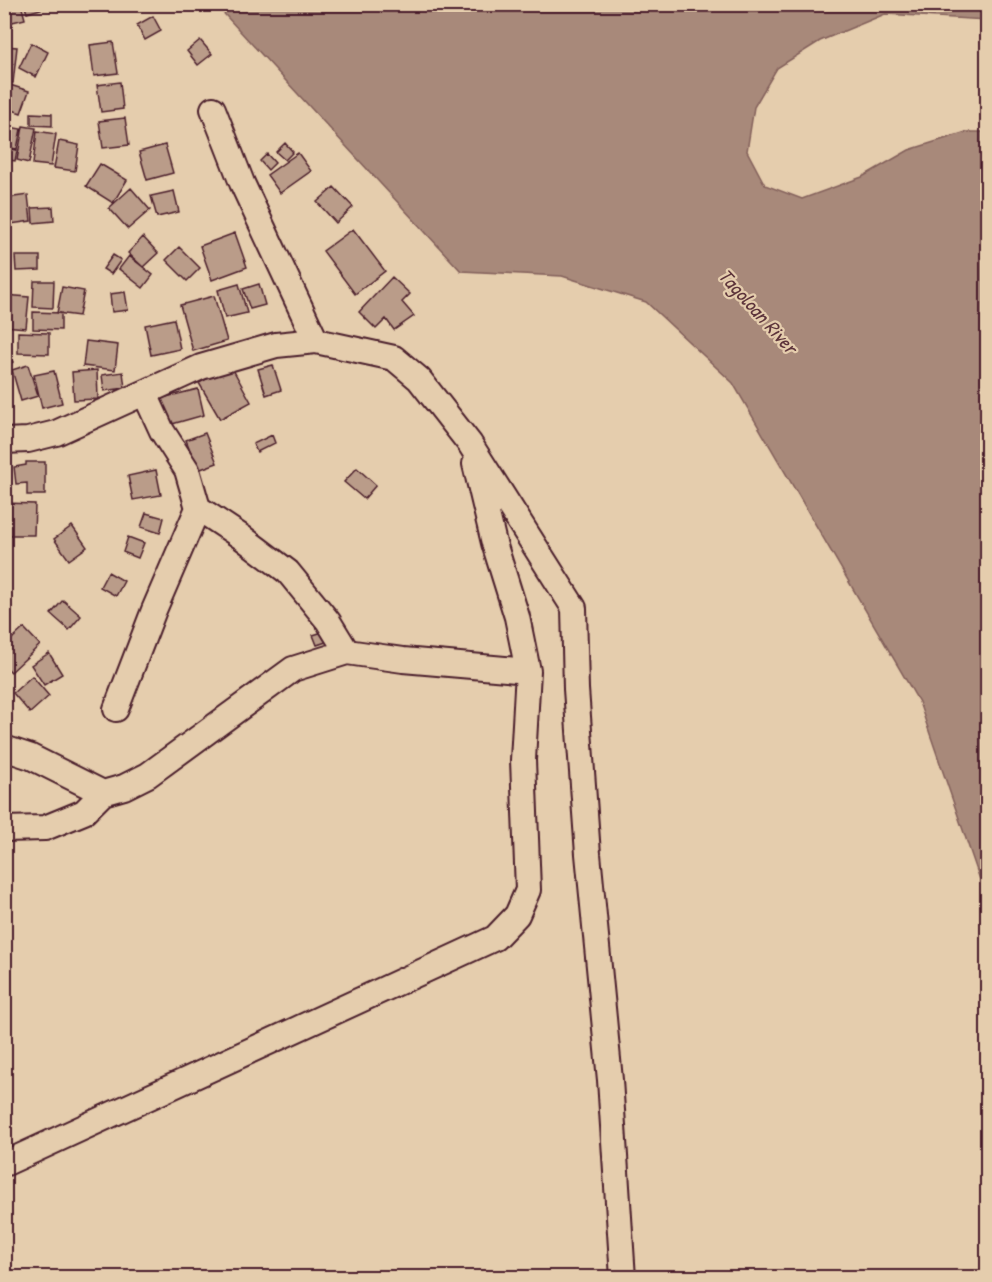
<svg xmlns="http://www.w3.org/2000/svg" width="992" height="1282" font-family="'Patrick Hand',sans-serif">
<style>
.water{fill:#a8897a;stroke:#825f5a;stroke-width:1.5}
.building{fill:#ba9c89;stroke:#4a1f2b;stroke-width:1.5}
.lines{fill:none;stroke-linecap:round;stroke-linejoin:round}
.street-casing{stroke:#4a1f2b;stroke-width:28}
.street{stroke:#e5cdad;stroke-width:24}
.labels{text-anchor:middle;stroke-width:4.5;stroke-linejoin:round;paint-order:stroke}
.water-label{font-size:20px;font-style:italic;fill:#5d343b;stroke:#e5cdad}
</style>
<rect width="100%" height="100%" fill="#e5cdad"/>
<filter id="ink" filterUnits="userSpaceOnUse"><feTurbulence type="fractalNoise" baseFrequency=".0167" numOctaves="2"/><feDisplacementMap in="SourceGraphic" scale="12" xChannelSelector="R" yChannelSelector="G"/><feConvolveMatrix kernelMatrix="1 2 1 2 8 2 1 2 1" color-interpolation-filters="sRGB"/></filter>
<g filter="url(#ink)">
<!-- water -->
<path class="water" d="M216,5H987V20L885,14L820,41L777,68L754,107L747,151L765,185L802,199L862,177L909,150L966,132H987V900L919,702L733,383L646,302L562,276L461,271Z"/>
<!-- building -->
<path class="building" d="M4,4H21L25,19L4,24Z
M24,4H43L44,8L27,13Z
M153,16L161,31L145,40L137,25Z
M200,40L212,54L198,65L187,51Z
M113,42L118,73L94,76L90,45Z
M31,43L48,52L36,77L19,68Z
M4,46L17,47L13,83L4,82Z
M120,82L123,109L101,112L97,85Z
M10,85L29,91L21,113L4,107V101Z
M31,113L52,114V126L31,125Z
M125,118L129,145L103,148L99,121Z
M4,126L21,129L17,149L4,147Z
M23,126L36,128L29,163L17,160Z
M37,131L56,134L51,166L33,164Z
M59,141L79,145L75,171L54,168Z
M285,143L293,152L285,160L276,152Z
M165,145L173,173L147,180L139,152Z
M4,148L17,150L15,161L4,159Z
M298,153L311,171L280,193L267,175Z
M267,154L275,163L268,170L260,161Z
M100,164L127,180L113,203L86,186Z
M334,187L353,207L336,223L317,202Z
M131,188L150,210L128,229L109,208Z
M174,191L179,212L157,217L151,196Z
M28,195L31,221L11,224L7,198Z
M53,207L54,221L33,223L32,208Z
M353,229L385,271L355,294L323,251Z
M235,233L247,267L212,280L200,246Z
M143,237L158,253L143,267L128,253Z
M179,247L200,268L187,281L166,260Z
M113,255L121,260L111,274L103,269Z
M15,256H40V270L16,271Z
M129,256L153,275L143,288L119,269Z
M392,277L410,294L402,302L414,316L394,330L386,319L376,329L359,312Z
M34,281H54L53,308L33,307Z
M239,284L247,313L225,318L218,290Z
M259,284L265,305L250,309L243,289Z
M62,287L84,291L79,316L57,313Z
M125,292L128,310L112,312L110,294Z
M4,295L29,297L26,328L4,326Z
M214,296L227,341L193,351L180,305Z
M33,312L61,313V330L33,329Z
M174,319L180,349L151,355L145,325Z
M18,332L49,333V354L18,353Z
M86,341L118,345L115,370L83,366Z
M4,349L13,362L4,368Z
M28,365L38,396L21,401L12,370Z
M273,365L281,390L266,395L258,369Z
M231,366L251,402L220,419L199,383Z
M97,370L98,399L74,400L72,372Z
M54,371L62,403L42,408L34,375Z
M123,372L125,388L104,391L102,375Z
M4,378L9,397L4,398Z
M198,389L204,415L165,426L158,399Z
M205,433L217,463L198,470L186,440Z
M272,435L275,443L257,452L253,444Z
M9,462L10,496H4V463Z
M26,462H45V495H27V483L16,484L14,467L26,465Z
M357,468L376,485L364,499L344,482Z
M156,470L161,495L133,500L128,476Z
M4,503L35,504L34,535H4Z
M146,513L164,518L160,533L141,527Z
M72,526L87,547L69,560L54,539Z
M128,537L144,543L138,558L123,552Z
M108,572L124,581L116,596L100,587Z
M63,600L81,616L69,630L51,614Z
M24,628L40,645L11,672L4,665V646Z
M326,631L329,641L317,645L313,635Z
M49,653L62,674L44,685L31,665Z
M32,676L49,696L30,713L13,693Z"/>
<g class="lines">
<defs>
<path id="street" d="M213,109L242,183L316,341
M4,441L28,440L56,433L201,367L276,345L316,341L394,358L419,379L470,444L574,608L576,689L588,854L610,1080L623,1278
M198,508L243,538L288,572L328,621L347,652
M116,709L154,610L198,508L187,470L162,431L145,394
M4,748L31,757L103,793L124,787L148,775L293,669L347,652L403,660L528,671
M4,829L45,828L84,812L103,793
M4,1164L495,938L517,915L528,890L523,760L528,671L517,617L494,543L475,464"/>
</defs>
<!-- street casing -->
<use href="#street" class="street-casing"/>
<!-- street -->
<use href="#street" class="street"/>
</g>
</g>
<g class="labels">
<!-- water labels -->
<g class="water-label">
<text transform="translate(758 311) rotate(48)" y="7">Tagoloan River</text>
</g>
</g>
<!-- margin -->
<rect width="992" height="1282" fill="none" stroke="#e5cdad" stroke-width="24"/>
<rect x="12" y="12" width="968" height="1258" fill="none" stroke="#4a1f2b" stroke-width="2" filter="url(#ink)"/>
</svg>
